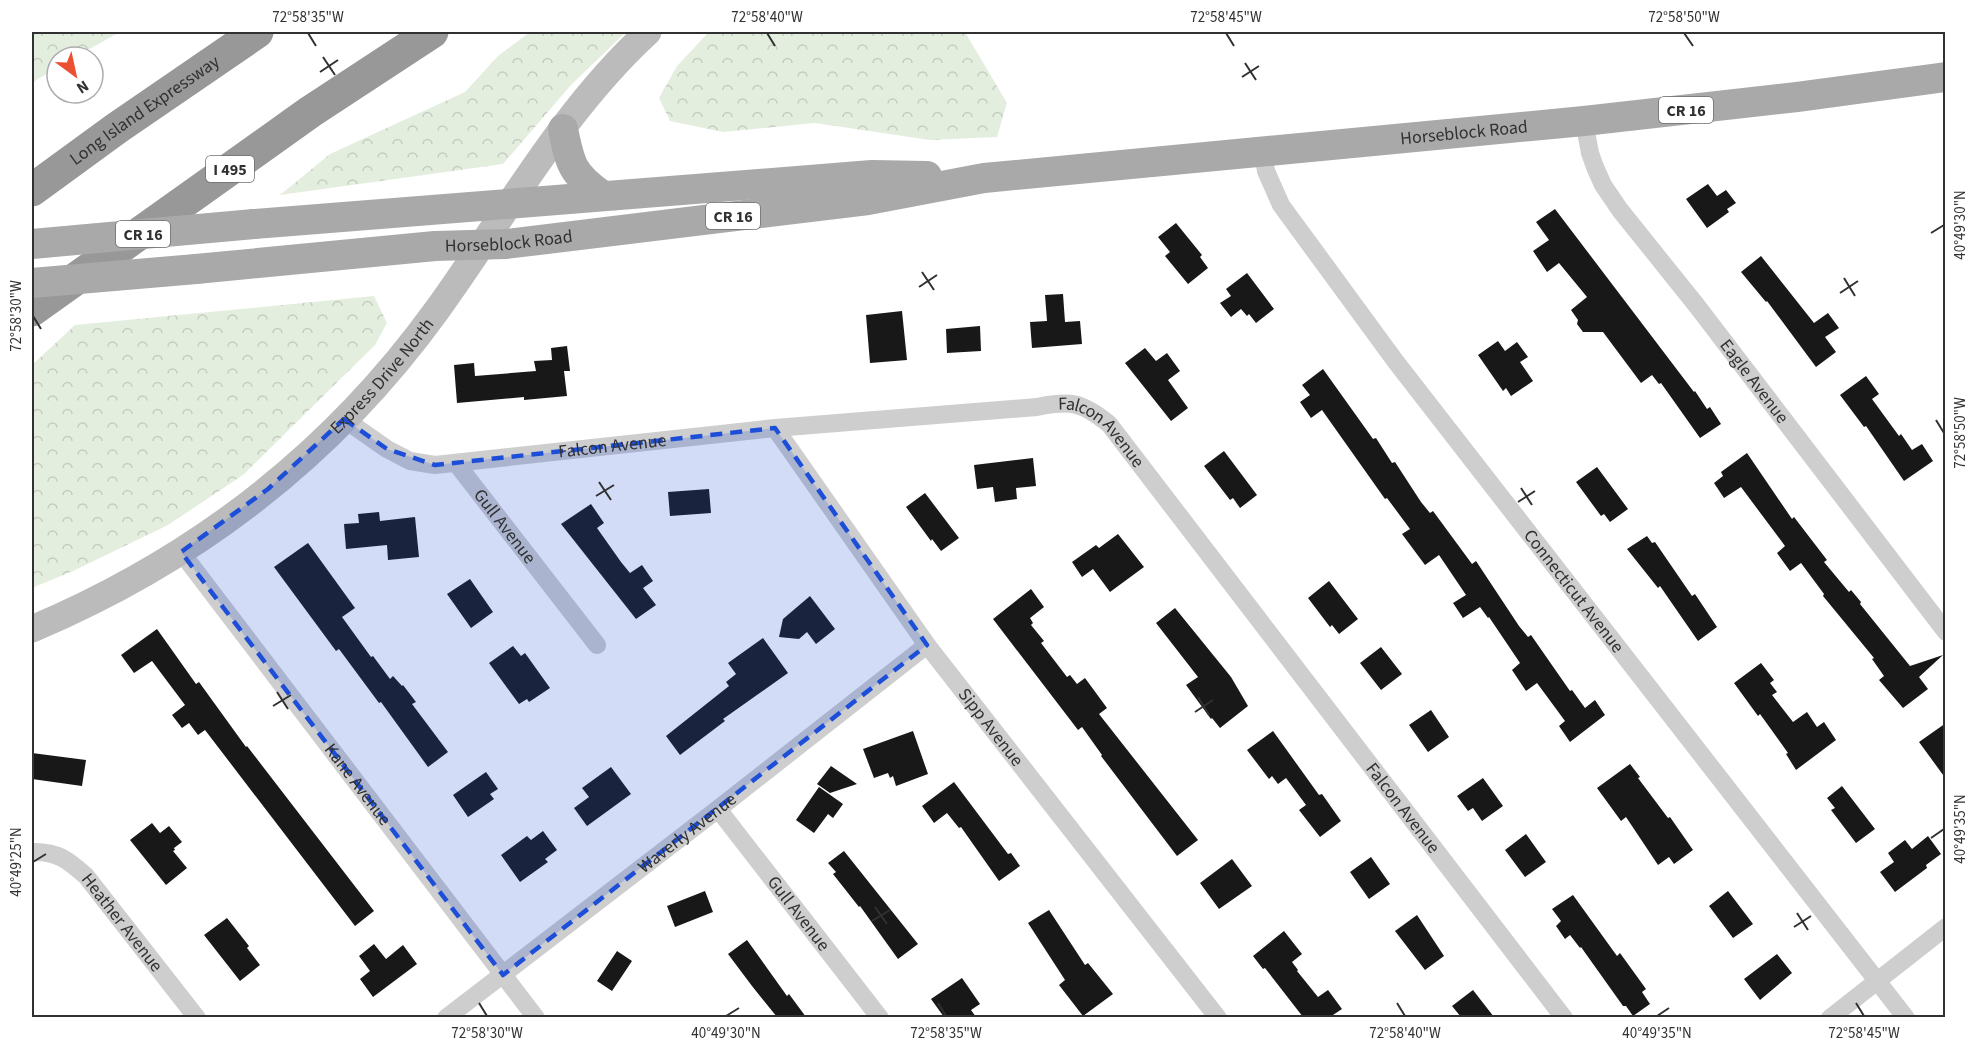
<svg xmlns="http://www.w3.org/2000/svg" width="1977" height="1049" font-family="'Source Sans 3',sans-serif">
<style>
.forest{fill:url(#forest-crowns)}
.building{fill:#181818}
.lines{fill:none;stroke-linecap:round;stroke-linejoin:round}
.minor{stroke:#cecece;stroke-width:18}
.secondary{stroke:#bbb;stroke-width:27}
.primary{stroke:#a9a9a9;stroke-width:30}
.motorway{stroke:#989898;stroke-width:33}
.primary-bridge{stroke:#a9a9a9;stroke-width:30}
.marked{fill:#1d4ed8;fill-opacity:0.2;stroke:#1d4ed8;stroke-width:4.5;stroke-dasharray:12 8;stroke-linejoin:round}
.ticks{fill:none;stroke:#313131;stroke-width:2}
.labels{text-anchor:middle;stroke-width:6;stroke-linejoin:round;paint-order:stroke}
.shield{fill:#fff;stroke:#6f6f6f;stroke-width:1.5}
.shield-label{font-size:16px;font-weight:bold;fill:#313131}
.street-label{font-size:18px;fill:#313131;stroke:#fff}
.neatline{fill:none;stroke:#313131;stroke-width:2}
.ticks-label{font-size:15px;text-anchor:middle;fill:#313131}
</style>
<defs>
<pattern id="forest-crowns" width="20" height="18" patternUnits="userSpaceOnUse" patternTransform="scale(1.5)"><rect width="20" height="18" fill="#e4eedf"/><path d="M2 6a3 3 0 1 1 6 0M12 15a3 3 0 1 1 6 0" fill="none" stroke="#c4cdc0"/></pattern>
</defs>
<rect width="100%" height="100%" fill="#fff"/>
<!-- forest -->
<path class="forest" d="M34,32H120L75,57H57V67L32,83V33Z
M530,32H626L571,85L503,164L280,195L330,154L465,92L498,56Z
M709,32H965L1007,103L997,137L930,140L815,123L723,132L670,121L659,98L677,66Z
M374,296L387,323L375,345L243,475L168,525L73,571L32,588V365L75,325Z"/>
<!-- building -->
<path class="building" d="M1708,184L1717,196L1726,190L1736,203L1727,209L1729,212L1707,228L1686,199Z
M1555,209L1694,392L1695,391L1707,409L1710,407L1721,424L1700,438L1661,383L1659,384L1652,375L1641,383L1603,332H1583L1577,324L1578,320L1571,310L1587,297L1559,263L1547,272L1533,251L1549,240L1536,222Z
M1176,223L1202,255L1200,257L1208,268L1188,284L1165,256L1170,252L1158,237Z
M1761,256L1814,323L1828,313L1839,328L1825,337L1836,352L1816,367L1767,301L1766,302L1741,272Z
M1247,273L1274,309L1256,323L1249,314L1247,316L1241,309L1231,317L1220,303L1231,296L1226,289Z
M1063,294L1065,322L1080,321L1082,344L1032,348L1030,322L1047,321L1045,295Z
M902,311L907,360L870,363L866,315Z
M980,326L981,351L947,353L946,329Z
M1498,341L1505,351L1517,342L1528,357L1520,362L1533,381L1511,396L1506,388L1503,391L1478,355Z
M567,346L570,371H564L567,396L524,400V397L457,403L454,365L474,363L475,376L536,371L534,361L552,360L551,348Z
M1145,348L1156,361L1167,353L1180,371L1168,380L1188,408L1171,421L1125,363Z
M1323,369L1373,439L1376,438L1392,463L1395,462L1421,502L1430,513L1433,511L1472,564L1476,561L1519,626L1528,637L1531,635L1570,691L1572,690L1585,708L1595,700L1605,715L1570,742L1559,726L1565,721L1537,683L1526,691L1512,670L1520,663L1489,617L1488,618L1480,607L1463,618L1453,603L1466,595L1439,555L1425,565L1402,534L1410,529L1387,498L1385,499L1322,410L1311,418L1300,402L1310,395L1302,385Z
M1866,376L1879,394L1872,399L1899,436L1901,434L1912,450L1922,444L1933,461L1904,481L1866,426L1864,427L1840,395Z
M1224,451L1257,495L1240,508L1233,498L1230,500L1204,466Z
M1747,453L1792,519L1794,517L1827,560L1824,562L1849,592L1851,590L1861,602L1860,604L1910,666L1943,655L1919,677L1928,689L1903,708L1879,680L1884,676L1872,659L1874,658L1823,596L1824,594L1801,563L1790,571L1777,553L1785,546L1741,487L1724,498L1714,483L1723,476L1721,472Z
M1033,458L1036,486L1016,488L1017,499L995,502L993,487L977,489L974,465Z
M1597,467L1628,509L1610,522L1604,514L1601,516L1576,482Z
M709,489L711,513L670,516L668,492Z
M925,493L959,538L941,551L932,539L931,541L906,507Z
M591,504L604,523L597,528L621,562L630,573L642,565L653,581L643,588L656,605L636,619L561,524Z
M379,512L380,521L415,517L419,557L388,560L387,545L346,549L344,524L359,523L358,514Z
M1118,534L1144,567L1110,592L1093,569L1082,577L1072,562L1096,545L1099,548Z
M1647,536L1652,543L1655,542L1692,596L1695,594L1717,627L1698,641L1660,586L1658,588L1627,549Z
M308,543L355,608L342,617L371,657L373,656L390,679L393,676L402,686L403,685L416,702L412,704L448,752L428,767L381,702L379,703L339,649L336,651L274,567Z
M470,579L493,612L471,628L447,594Z
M1329,581L1358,619L1339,634L1332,625L1330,627L1308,598Z
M1031,589L1044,607L1030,618L1033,623L1031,625L1044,641L1041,643L1067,677L1070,675L1077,684L1085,678L1107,708L1099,714L1198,840L1177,856L1101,756L1102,755L1082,727L1078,730L993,619Z
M810,596L835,629L816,644L807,632L799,639L779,637L783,619Z
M1175,608L1231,677L1248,706L1220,728L1212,718L1211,719L1186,685L1198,677L1156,623Z
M157,629L196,684L199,682L246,747L247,746L374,911L355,926L205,730L198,735L189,723L182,728L172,715L185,705L152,661L134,673L121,655Z
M763,638L788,673L723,719L725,721L680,755L666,736L729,686L726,682L736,674L728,663Z
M513,646L521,656L525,653L550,688L529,702L527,699L519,704L489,663Z
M1381,647L1402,674L1381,690L1360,663Z
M1761,663L1774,680L1770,683L1777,692L1772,695L1793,722L1807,712L1817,727L1824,722L1836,740L1796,770L1786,754L1788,753L1760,714L1758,716L1734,683Z
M1431,710L1449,737L1428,752L1409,725Z
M1946,723V779L1919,742Z
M913,731L928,774L896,786L893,776L890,778L888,773L874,778L863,749Z
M1273,731L1319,795L1322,794L1341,821L1320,837L1299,810L1306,805L1286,778L1278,784L1272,776L1269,779L1247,750Z
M32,753L86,760L82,786L32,779Z
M1630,764L1640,777L1638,778L1668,818L1670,817L1693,850L1674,864L1669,857L1658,865L1626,817L1621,821L1597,788Z
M831,766L857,784L830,793L817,784Z
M611,767L631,794L587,826L574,808L589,797L582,788Z
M486,772L498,789L490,794L494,799L468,817L453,795Z
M1483,778L1503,806L1482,821L1473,808L1468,811L1457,796Z
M954,782L1008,854L1011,853L1020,866L999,881L961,827L959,828L947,813L934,823L922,806Z
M1842,786L1875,829L1856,843L1831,810L1835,808L1827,798Z
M819,787L843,804L833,818L828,814L814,833L796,820Z
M152,823L160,833L169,826L182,842L174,848L175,850L173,851L187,868L166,885L130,840Z
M543,831L557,850L545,859L548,862L520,882L501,855L527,836L531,840Z
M1526,834L1546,862L1525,877L1505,850Z
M1928,836L1941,854L1926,865L1927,868L1895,892L1880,872L1894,862L1888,853L1905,840L1912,849Z
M844,851L918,944L898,959L860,906L859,907L833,874L836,872L828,863Z
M1371,857L1390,884L1369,899L1350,872Z
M1232,859L1252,886L1219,909L1200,883Z
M705,891L713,912L675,927L667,906Z
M1728,891L1753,924L1733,938L1709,906Z
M1573,895L1617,956L1620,953L1646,989L1642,992L1650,1004L1633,1016L1626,1006H1623L1581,947L1580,948L1570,935L1565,939L1556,926L1561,921L1552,909Z
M1049,910L1085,965L1088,963L1113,994L1083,1016L1059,985L1065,980L1028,923Z
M1417,915L1444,956L1425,970L1395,931Z
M227,918L249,946L247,948L260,965L240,981L204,935Z
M1284,931L1302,954L1292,962L1298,970L1297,971L1318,997L1328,990L1342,1009L1330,1017H1303L1265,968L1263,969L1253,956Z
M747,940L787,996L789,994L806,1017H777L752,986L728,954Z
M374,944L386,959L403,945L417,964L373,997L360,979L370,971L359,956Z
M617,951L632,961L612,991L597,981Z
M1777,954L1792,973L1760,1000L1744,979Z
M962,978L980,1004L971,1010L976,1017H944L931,999Z
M1473,990L1494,1017H1461L1452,1006Z"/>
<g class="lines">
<!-- minor -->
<g class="minor">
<path id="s1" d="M1584,121L1590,153L1595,167L1603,185L1620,210L1697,306L1946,632"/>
<path id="s2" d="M1263,153L1266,171L1281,205L1396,362L1906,1018"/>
<path id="s3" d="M344,419L387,449L410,461L435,465L775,428L1037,407C1070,400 1082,402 1109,424L1564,1018"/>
<path id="s4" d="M775,428L927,645L1218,1018"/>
<path id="s5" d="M456,463L597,645"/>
<path id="s6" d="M181,552L536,1018"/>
<path id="s7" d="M718,809L880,1018"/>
<path id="s8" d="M32,852C57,851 68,860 86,876L197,1018"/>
<path id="s9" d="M446,1018L718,809L927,645"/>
<path d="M1830,1018L1946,927"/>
</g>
<!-- secondary -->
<path class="secondary" id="s10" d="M32,629C195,560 333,454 437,310C505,216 562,111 648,32"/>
<!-- primary -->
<g class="primary">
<path d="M563,129C570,164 572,174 602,195"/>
<path d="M254,224L872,175L927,176"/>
<path id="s11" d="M196,269L435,246L506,244L868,200L984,178L1584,121L1797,97L1946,77"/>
</g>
<!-- motorway -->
<g class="motorway">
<path id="s12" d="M32,190L117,128L257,32"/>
<path d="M32,310L310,112L432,32"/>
</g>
<!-- primary-bridge -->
<path class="primary-bridge" d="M32,244L254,224
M32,283L196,269"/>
</g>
<!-- marked area -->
<path class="marked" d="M344,419L387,449L435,465L775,428L927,645L503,975L181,552L268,489Z"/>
<!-- ticks -->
<path class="ticks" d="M308,33L316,46M767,33L775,46M1226,33L1234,46M1684,33L1693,46M323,57L335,75M1245,63L1256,80M320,72L338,60M1242,77L1259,66M1931,233L1944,225M922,272L934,290M1844,278L1855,296M919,287L937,275M1840,293L1858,281M33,316L41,329M1936,420L1944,433M599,482L611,500M1521,488L1532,505M596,496L614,485M1518,502L1535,491M277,692L288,709M1198,697L1209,715M273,706L291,695M1195,712L1213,700M1931,838L1944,829M33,862L46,854M875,907L887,924M1797,913L1808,930M872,921L890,910M1794,927L1811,916M479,1003L487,1016M938,1003L946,1016M1397,1003L1405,1016M1856,1003L1864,1016M726,1016L739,1008M1657,1016L1669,1008"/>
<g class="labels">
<!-- shield labels -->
<g class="shield">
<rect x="1659" y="97" width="54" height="26" rx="4.5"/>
<rect x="206" y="156" width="48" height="26" rx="4.5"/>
<rect x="706" y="203" width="54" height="26" rx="4.5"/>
<rect x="116" y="221" width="54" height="26" rx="4.5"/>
</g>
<g class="shield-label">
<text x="1686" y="116">CR 16</text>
<text x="230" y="175">I 495</text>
<text x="733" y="222">CR 16</text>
<text x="143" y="240">CR 16</text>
</g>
<!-- street labels -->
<g class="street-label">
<text dy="6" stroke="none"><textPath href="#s12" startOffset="138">Long Island Expressway</textPath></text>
<text dy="6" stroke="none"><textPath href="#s11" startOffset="1276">Horseblock Road</textPath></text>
<text dy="6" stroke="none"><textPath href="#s11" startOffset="314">Horseblock Road</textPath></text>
<text dy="6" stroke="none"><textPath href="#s10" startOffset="436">Express Drive North</textPath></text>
<text dy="6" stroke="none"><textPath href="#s1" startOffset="315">Eagle Avenue</textPath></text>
<text dy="6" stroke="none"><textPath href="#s3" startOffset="784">Falcon Avenue</textPath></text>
<text dy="6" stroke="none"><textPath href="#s3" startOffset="282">Falcon Avenue</textPath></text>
<text dy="6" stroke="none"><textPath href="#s5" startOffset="80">Gull Avenue</textPath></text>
<text dy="6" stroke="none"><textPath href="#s2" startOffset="540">Connecticut Avenue</textPath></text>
<text dy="6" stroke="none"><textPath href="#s4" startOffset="369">Sipp Avenue</textPath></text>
<text dy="6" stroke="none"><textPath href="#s6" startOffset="292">Kane Avenue</textPath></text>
<text dy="6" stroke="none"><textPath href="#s3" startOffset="1270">Falcon Avenue</textPath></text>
<text dy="6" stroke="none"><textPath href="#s9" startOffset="304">Waverly Avenue</textPath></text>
<text dy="6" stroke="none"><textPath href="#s7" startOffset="132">Gull Avenue</textPath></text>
<text dy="6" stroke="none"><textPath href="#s8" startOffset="120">Heather Avenue</textPath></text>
</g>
</g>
<!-- border -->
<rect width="1977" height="1049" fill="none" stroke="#ffffff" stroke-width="66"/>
<!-- north arrow -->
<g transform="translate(75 75) rotate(147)"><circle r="28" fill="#ffffff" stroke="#adadad" stroke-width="1.5"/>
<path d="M0-4.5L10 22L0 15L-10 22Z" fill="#ea5032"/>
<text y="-9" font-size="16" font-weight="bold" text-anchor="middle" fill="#313131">N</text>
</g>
<rect x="33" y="33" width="1911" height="983" class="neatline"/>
<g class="ticks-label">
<text x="308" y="22">72°58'35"W</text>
<text x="767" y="22">72°58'40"W</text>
<text x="1226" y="22">72°58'45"W</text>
<text x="1684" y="22">72°58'50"W</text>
<text transform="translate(1960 225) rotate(-90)" y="5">40°49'30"N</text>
<text transform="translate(16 316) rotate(-90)" y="5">72°58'30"W</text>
<text transform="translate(1960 433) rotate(-90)" y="5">72°58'50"W</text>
<text transform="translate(1960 829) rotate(-90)" y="5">40°49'35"N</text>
<text transform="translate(16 862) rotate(-90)" y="5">40°49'25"N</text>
<text x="487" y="1038">72°58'30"W</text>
<text x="726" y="1038">40°49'30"N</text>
<text x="946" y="1038">72°58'35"W</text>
<text x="1405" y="1038">72°58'40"W</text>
<text x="1657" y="1038">40°49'35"N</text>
<text x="1864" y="1038">72°58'45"W</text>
</g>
</svg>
